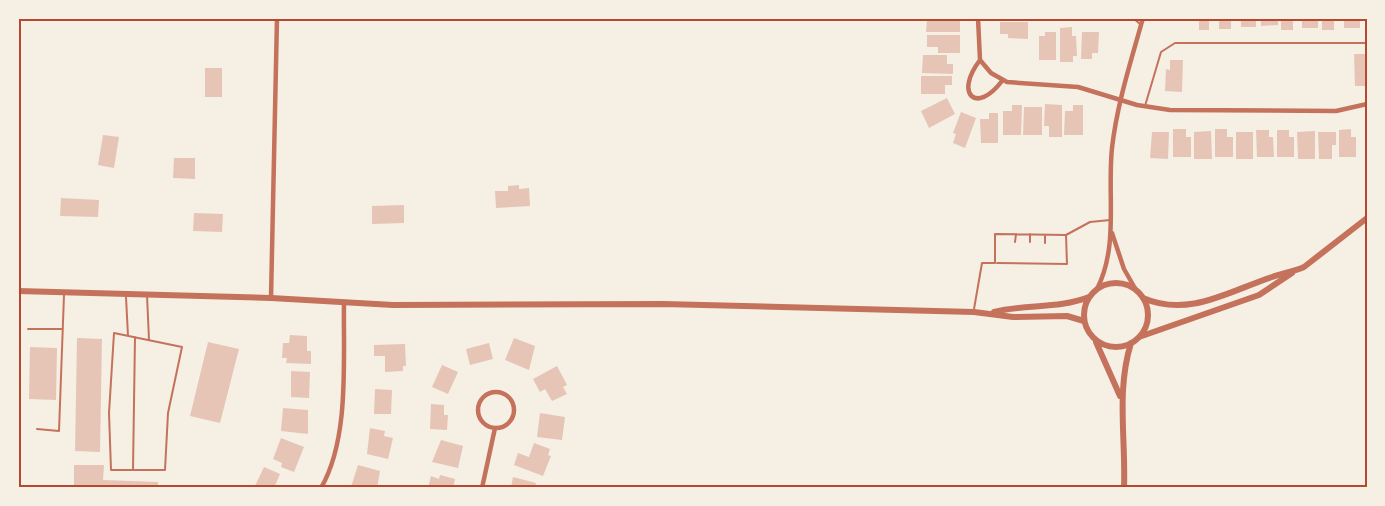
<svg xmlns="http://www.w3.org/2000/svg" width="1385" height="506" font-family="Merriweather,serif">
<style>
.building{fill:#e6c5b7}
.lines{fill:none;stroke-linecap:round;stroke-linejoin:round}
.service{stroke:#c5725c;stroke-width:2}
.minor{stroke:#c5725c;stroke-width:4.5}
.tertiary{stroke:#c5725c;stroke-width:6}
.neatline{fill:none;stroke:#b5482f;stroke-width:2}
</style>
<rect width="100%" height="100%" fill="#f6efe4"/>
<!-- building -->
<path class="building" d="M931,18H960V32H926L927,20H931Z
M1199,18H1209V30H1199Z
M1219,18H1231V29H1219Z
M1241,18H1256V27H1241Z
M1261,18H1278V25L1261,26Z
M1281,18H1293V30H1281Z
M1302,18H1318V28H1302Z
M1322,18H1334V30H1322Z
M1344,18H1360V28H1344Z
M1000,22H1028V39L1008,38V34H1000Z
M1072,27V36H1076L1077,56H1073V62H1060V28Z
M1045,32H1056V60H1039V36H1045Z
M1082,32H1099L1098,53H1092V59H1081Z
M927,35H960V53H938V47H927Z
M1354,54H1366L1367,86H1355Z
M923,55H947V64H953V74L922,73Z
M1170,60H1183L1182,92L1165,91L1166,69L1170,70Z
M205,68H222V97H205Z
M921,76H952V85H945V94H921Z
M947,98L955,114L929,128L921,111Z
M1045,104L1062,105V137H1049V126H1044Z
M1012,105H1022L1021,135H1003V111H1012Z
M1073,105H1083V135H1064L1065,111H1073Z
M1024,107H1042V135H1023Z
M961,112L976,118L965,148L953,143L956,134L953,133Z
M989,113H998V143H981L980,119H989Z
M1173,129H1186V137H1191V157H1173Z
M1215,129H1227V137H1233V157H1215Z
M1351,129V137H1356V157H1339V130Z
M1256,130H1269V137H1273L1274,157H1257Z
M1277,130H1289V137H1294V157H1277Z
M1211,131L1212,159H1194V132Z
M1315,131V159H1298L1297,132Z
M1152,132H1169L1168,159L1150,158Z
M1236,132H1253V159H1236Z
M1318,132H1336V145H1332V159H1319Z
M103,135L119,137L114,168L98,165Z
M174,158H195V179L173,178Z
M519,185V189L529,188L530,206L496,208L495,191H508V186Z
M61,198L99,200L98,217L60,216Z
M404,205V223L372,224V206Z
M194,213L223,214L222,232L193,231Z
M290,335L307,336V351H311V364L286,363L287,358H282L283,343H289Z
M77,338L102,339L100,452L75,451Z
M514,338L535,346L529,370L505,360Z
M208,342L239,349L220,423L190,416Z
M489,343L493,359L470,365L466,349Z
M405,344L406,366H403V371L385,372V356H374V345Z
M30,347L57,348L56,400L29,399Z
M442,365L458,372L448,394L432,387Z
M557,366L567,385L563,387L567,394L552,401L545,389L540,392L533,379Z
M291,371L310,372L309,398L291,397Z
M375,389L392,390L391,414H374Z
M431,404L444,405V415H448L447,430L430,429Z
M283,408L308,410V434L281,431Z
M540,413L565,417L562,440L537,437Z
M370,428L385,431L384,436L393,438L388,459L367,454Z
M281,438L304,447L294,472L281,467L282,463L273,459Z
M441,440L463,446L458,468L432,462Z
M534,443L550,449L548,455L551,456L543,476L514,465L518,453L529,457Z
M74,465H104L103,480L158,482V488H74Z
M358,465L380,471L377,488L351,487Z
M264,467L280,474L274,488H254Z
M440,475L455,479L453,488H428L431,476L439,479Z
M513,477L536,483L535,488H511Z"/>
<g class="lines">
<!-- service -->
<path class="service" d="M1133,18L1140,24
M1145,106L1161,52L1175,43H1367
M1030,234V242
M1045,235V243
M1015,242L1016,234
M997,263L1067,264L1066,235
M147,295L149,340
M126,297L128,336
M974,309L982,263H995V234L1066,235L1090,222L1110,220
M28,329H63
M114,333L182,347L168,413L165,470H111L109,413Z
M37,429L59,431L64,295
M133,469L135,337"/>
<!-- minor -->
<path class="minor" d="M978,18L980,60L991,73L1007,82L1078,87L1137,105L1170,110L1336,111L1367,104
M980,60C954,94 976,115 1002,81
M1112,233L1124,269L1136,290
M1097,289C1119,246 1107,195 1112,148C1117,104 1131,61 1143,18
M271,298L277,18
M478 410a18 18 0 1 1 36 0a18 18 0 1 1-36 0Z
M321,488C350,438 343,359 344,302
M482,488L495,428"/>
<!-- tertiary -->
<path class="tertiary" d="M1084 315a32 32 0 1 1 64 0a32 32 0 1 1-64 0Z
M18,291L271,298L393,305L663,304L974,312L1013,317L1067,316L1084,321
M1143,298C1189,318 1229,291 1272,277C1283,273 1293,272 1304,267L1367,218
M994,312C1025,304 1059,309 1089,297
M1139,337L1259,295L1292,273
M1096,342L1120,396
M1124,488C1126,439 1116,391 1131,343"/>
</g>
<!-- border -->
<rect width="1385" height="506" fill="none" stroke="#f6efe4" stroke-width="39"/>
<rect x="20" y="20" width="1346" height="466" class="neatline"/>
</svg>
